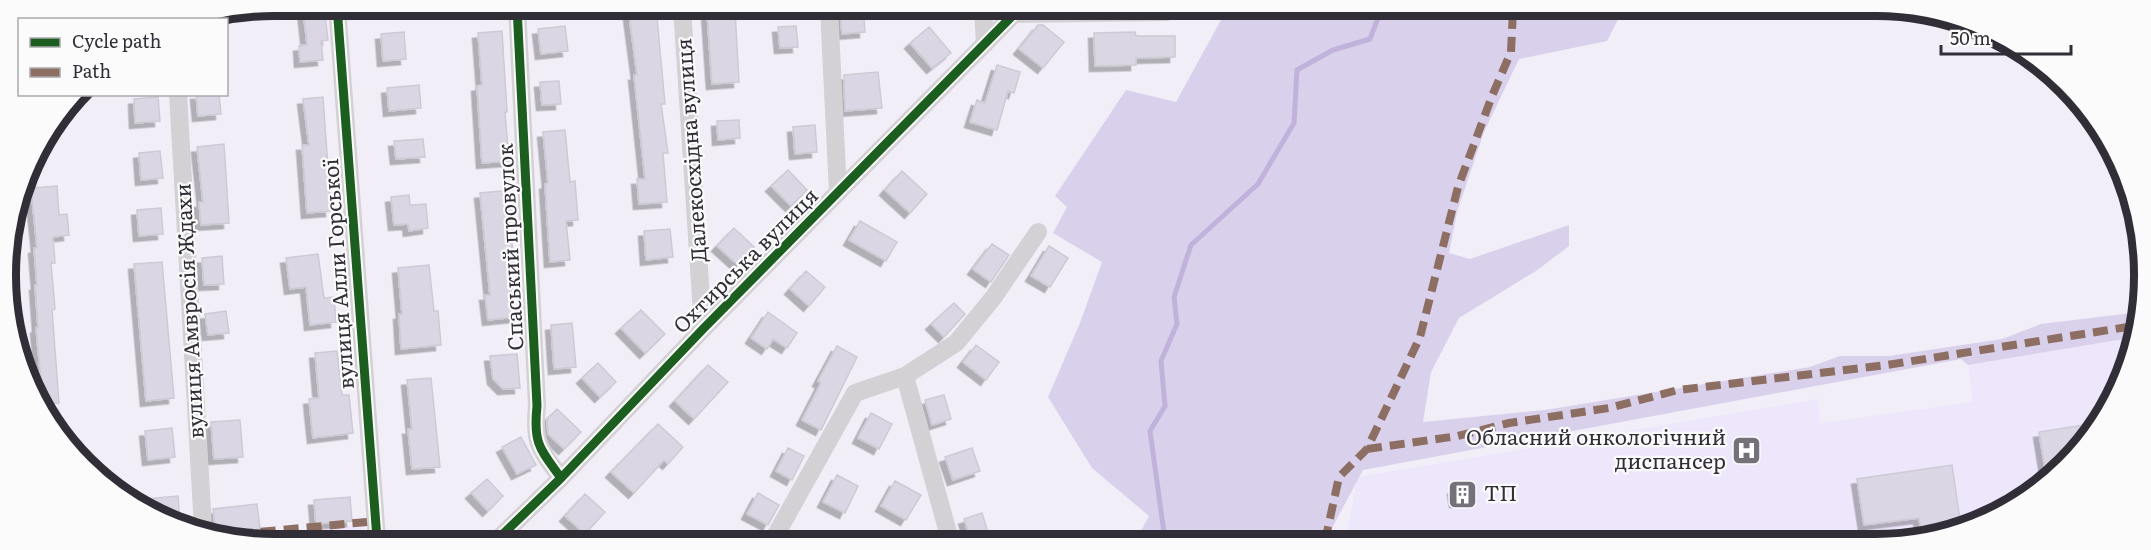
<svg xmlns="http://www.w3.org/2000/svg" width="2151" height="550" font-family="Literata,serif">
<style>
.built{fill:#eee7fb}
.green{fill:#d9d0eb}
.lines{fill:none;stroke-linecap:round;stroke-linejoin:round}
.stream{stroke:#c1b2dc;stroke-width:5}
.building{fill:#dbd6e4;stroke:#cecad4;stroke-width:1.5;filter:url(#shadow)}
.minor{stroke:#d3d1d4;stroke-width:18}
.quiet{stroke:#8d6e63;stroke-width:8;stroke-dasharray:15 8;stroke-linecap:butt}
.cycleway-casing{stroke:#fbfbfb;stroke-width:13}
.cycleway{stroke:#1b5e20;stroke-width:9}
.labels{text-anchor:middle;stroke-width:4.5;stroke-linejoin:round;paint-order:stroke}
.street-label{font-size:21px;fill:#322e38;stroke:#fbfbfb}
.poi-label{font-size:21px;fill:#322e38;stroke:#fbfbfb;text-anchor:end}
.rim{fill:none;stroke:#322e38;stroke-width:8}
</style>
<defs>
<filter id="shadow"><feDropShadow dx="-5.5" dy="5.5" stdDeviation="0" flood-color="#0004"/></filter>
</defs>
<rect width="100%" height="100%" fill="#f1eef8"/>
<!-- built -->
<path class="built" d="M2136,337L2117,394L2066,465L1995,516L1911,542L1346,541L1357,477L1818,399L1820,423L1973,402L1968,365Z
M361,525L362,539L219,537Z"/>
<!-- green -->
<path class="green" d="M1227,9L1623,10L1607,41L1519,59L1484,132L1457,212L1449,253L1470,259L1569,225V246L1536,271L1459,318L1431,372L1423,422L1545,410L1810,367L1840,356H1889L2002,339L2041,324L2140,312V327L2136,337L1968,365L1961,359L1363,470L1325,541L1136,540L1149,516L1092,468L1048,397L1080,323L1102,262L1053,233L1067,207L1055,196L1126,90L1176,102Z"/>
<g class="lines">
<!-- stream -->
<path class="stream" d="M1165,540L1150,431L1165,406L1161,361L1177,324L1174,297L1191,245L1258,184L1294,123L1297,70L1333,50L1370,39L1378,18L1376,9"/>
</g>
<!-- building -->
<path class="building" d="M324,7L328,40L321,41L323,60L300,62L299,46L307,45L303,9Z
M628,7H656L665,104H661L668,153H663L667,202L639,204L637,179H645L634,75H637Z
M840,8H863L865,32L842,34Z
M735,10L739,82L712,84L707,12Z
M1038,25H1043L1064,42L1043,68L1019,49Z
M565,26L568,51L541,54L538,29Z
M796,26L798,47L780,48L778,27Z
M929,27L951,53L932,68L910,43Z
M502,31L507,112H505L509,161L482,163L477,86L482,85L478,33Z
M404,32L406,59L383,61L381,34Z
M1135,32L1136,36H1175V57L1136,58V65L1095,66L1094,33Z
M997,65L1020,72L1014,93L1008,91L997,130L970,122L977,100L985,103Z
M878,72L882,108L845,111L844,75Z
M559,81L561,104L542,105L540,82Z
M419,85L421,108L389,111L387,88Z
M196,94H219L221,114L198,116Z
M158,97L160,121L135,123L134,99Z
M323,97L331,211L307,213L302,145H309L303,99Z
M739,120L740,138L718,140L717,121Z
M815,125L817,152L795,154L793,127Z
M565,130L570,182L575,181L578,220L566,221L570,260L550,262L545,184L548,183L543,132Z
M423,139L425,157L396,159L394,141Z
M224,144L229,223L201,225L199,202H203L197,147Z
M160,151L163,178L141,180L139,153Z
M788,170L807,190L791,206L771,186Z
M902,171L927,194L910,213L885,190Z
M57,186L59,215L67,214L69,235L53,237L55,263H51L55,309L52,310L59,403L44,404L40,395L38,380H41L36,328L38,327L35,285H37L34,248H37L31,188Z
M512,190L515,230L511,231L514,268H511L516,317L488,320L485,295H490L480,193Z
M409,195L410,205L426,204L428,228L409,231L408,224L394,225L391,197Z
M161,208L163,234L139,236L137,210Z
M860,221L897,242L886,261L849,240Z
M734,228L754,247L738,265L717,246Z
M670,229L673,257L646,260L644,231Z
M992,244L1009,255L991,282L973,269Z
M1049,246L1068,258L1050,287L1031,276Z
M318,254L324,298L334,297L336,322L310,325L306,287L290,289L286,258Z
M222,256L224,284L204,285L202,258Z
M162,262L174,398L146,401L134,264Z
M429,265L434,311H438L441,345L401,349L399,314H402L398,268Z
M806,271L825,287L809,306L790,289Z
M954,303L965,314L944,337L931,324Z
M641,310L665,334L645,353L621,328Z
M226,311L229,333L208,335L205,314Z
M768,312L797,333L787,348L773,339L767,349L751,338Z
M572,323L576,367L554,369L551,325Z
M976,345L999,362L986,380L963,362Z
M837,346L857,357L821,430L802,420L821,383L818,381Z
M337,351L342,395H349L353,433L313,438L309,399L319,398L315,353Z
M517,354L520,388L503,389L493,379L490,356Z
M598,363L616,382L600,397L582,378Z
M708,365L728,382L694,419L675,401Z
M431,378L440,467L412,469L408,429H412L407,380Z
M944,395L951,419L932,425L925,400Z
M557,409L581,432L564,449L548,434L547,419Z
M871,413L892,424L879,449L858,438Z
M240,420L243,457L214,459L211,422Z
M2096,423L2066,465L2045,469L2039,432Z
M658,424L683,447L668,464L664,460L634,493L611,472Z
M172,428L175,457L148,460L145,431Z
M521,437L536,465L517,474L502,447Z
M788,448L804,456L792,480L776,471Z
M972,448L980,471L953,480L945,457Z
M1952,465L1961,527L1922,538L1919,518L1864,525L1857,479Z
M837,475L858,486L845,513L823,502Z
M487,479L503,496L488,511L471,493Z
M895,481L921,495L906,520L881,506Z
M1472,487L1474,500L1455,502L1453,489Z
M758,493L779,505L768,525L747,514Z
M585,494L605,512L585,534L565,516Z
M178,496L180,523L147,510L146,499Z
M350,497L352,521L316,524L314,500Z
M257,504L260,529L216,534L213,509Z
M982,513L989,536L971,540L964,519Z"/>
<g class="lines">
<!-- minor -->
<path class="minor" d="M337,6L377,539
M517,7L537,406C533,444 540,449 561,478
M682,7L703,329
M829,8L838,193
M983,8L985,44
M1014,14L1167,12
M178,94L203,528
M905,376L950,540
M498,539L561,478L703,329L1020,8
M773,540L855,393L905,376L956,343L993,298L1038,232"/>
<!-- quiet -->
<path class="quiet" d="M1367,449L1458,436L1509,423L1609,408L1678,390L1887,365L2140,325
M203,528V531
M215,536L367,522
M1325,541L1339,477L1367,449L1420,337L1458,187L1492,96L1511,52L1513,10"/>
<defs>
<path id="cycleway" d="M337,6L377,539
M517,7L537,406C533,444 540,449 561,478
M498,539L561,478L703,329L1020,8"/>
</defs>
<!-- cycleway casing -->
<use href="#cycleway" class="cycleway-casing"/>
<!-- cycleway -->
<use href="#cycleway" class="cycleway"/>
</g>
<!-- icons -->
<defs>
<symbol id="hospital-square" viewBox="-11 -11 22 22"><rect x="-9" y="-9" width="18" height="18" rx="4" fill="#75717b" stroke="#fbfbfb"/><path d="M-5-5h3v3.5h4V-5h3V5h-3V1.5h-4V5h-3Z" fill="#fff"/></symbol>
<symbol id="building-square" viewBox="-11 -11 22 22"><rect x="-9" y="-9" width="18" height="18" rx="4" fill="#75717b" stroke="#fbfbfb"/><path d="M-4-6H4V6H1V3H-1V6H-4ZM-2.5-4.3h1.7v1.8h-1.7ZM.8-4.3h1.7v1.8H.8ZM-2.5-1h1.7V.8h-1.7ZM.8-1h1.7V.8H.8Z" fill="#fff"/></symbol>
</defs>
<g fill-rule="evenodd">
<use href="#hospital-square" x="1730" y="434" width="33" height="33"/>
<use href="#building-square" x="1446" y="478" width="33" height="33"/>
</g>
<g class="labels">
<!-- street labels -->
<g class="street-label">
<text transform="translate(692 150) rotate(-94)" y="7">Далекосхідна вулиця</text>
<text transform="translate(511 247) rotate(-93)" y="7">Спаський провулок</text>
<text transform="translate(746 261) rotate(-45)" y="7">Охтирська вулиця</text>
<text transform="translate(339 274) rotate(-94)" y="7">вулиця Алли Горської</text>
<text transform="translate(190 311) rotate(-93)" y="7">вулиця Амвросія Ждахи</text>
</g>
<!-- poi labels -->
<g class="poi-label">
<text x="1726" y="445">Обласний онкологічний<tspan x="1726" dy="24">диспансер</tspan></text>
<text x="1484" y="501" text-anchor="start">ТП</text>
</g>
</g>
<!-- crop -->
<path d="M0 0H2151V550H0ZM274 16H1876A258 258 0 0 1 2134 274V276A258 258 0 0 1 1876 534H274A258 258 0 0 1 16 276V274A258 258 0 0 1 274 16Z" fill="#fbfbfb" fill-rule="evenodd"/>
<path class="rim" d="M274 16H1876A258 258 0 0 1 2134 274V276A258 258 0 0 1 1876 534H274A258 258 0 0 1 16 276V274A258 258 0 0 1 274 16Z"/>
<!-- legend -->
<rect x="18" y="18" width="210" height="78" fill="#fbfbfb" stroke="#aba9ad" stroke-width="1.5"/>
<rect x="30" y="38" width="30" height="9" fill="#1b5e20" stroke="#aba9ad" stroke-width="1.5"/>
<text x="72" y="48" font-size="18" fill="#322e38">Cycle path</text>
<rect x="30" y="68" width="30" height="9" fill="#8d6e63" stroke="#aba9ad" stroke-width="1.5"/>
<text x="72" y="78" font-size="18" fill="#322e38">Path</text>
<!-- scale -->
<path d="M1941 45v9h130v-9" fill="none" stroke="#322e38" stroke-width="3"/>
<text x="1950" y="45" font-size="18" fill="#322e38" stroke="#fbfbfb" stroke-width="4.5" paint-order="stroke">50 m</text>
</svg>
